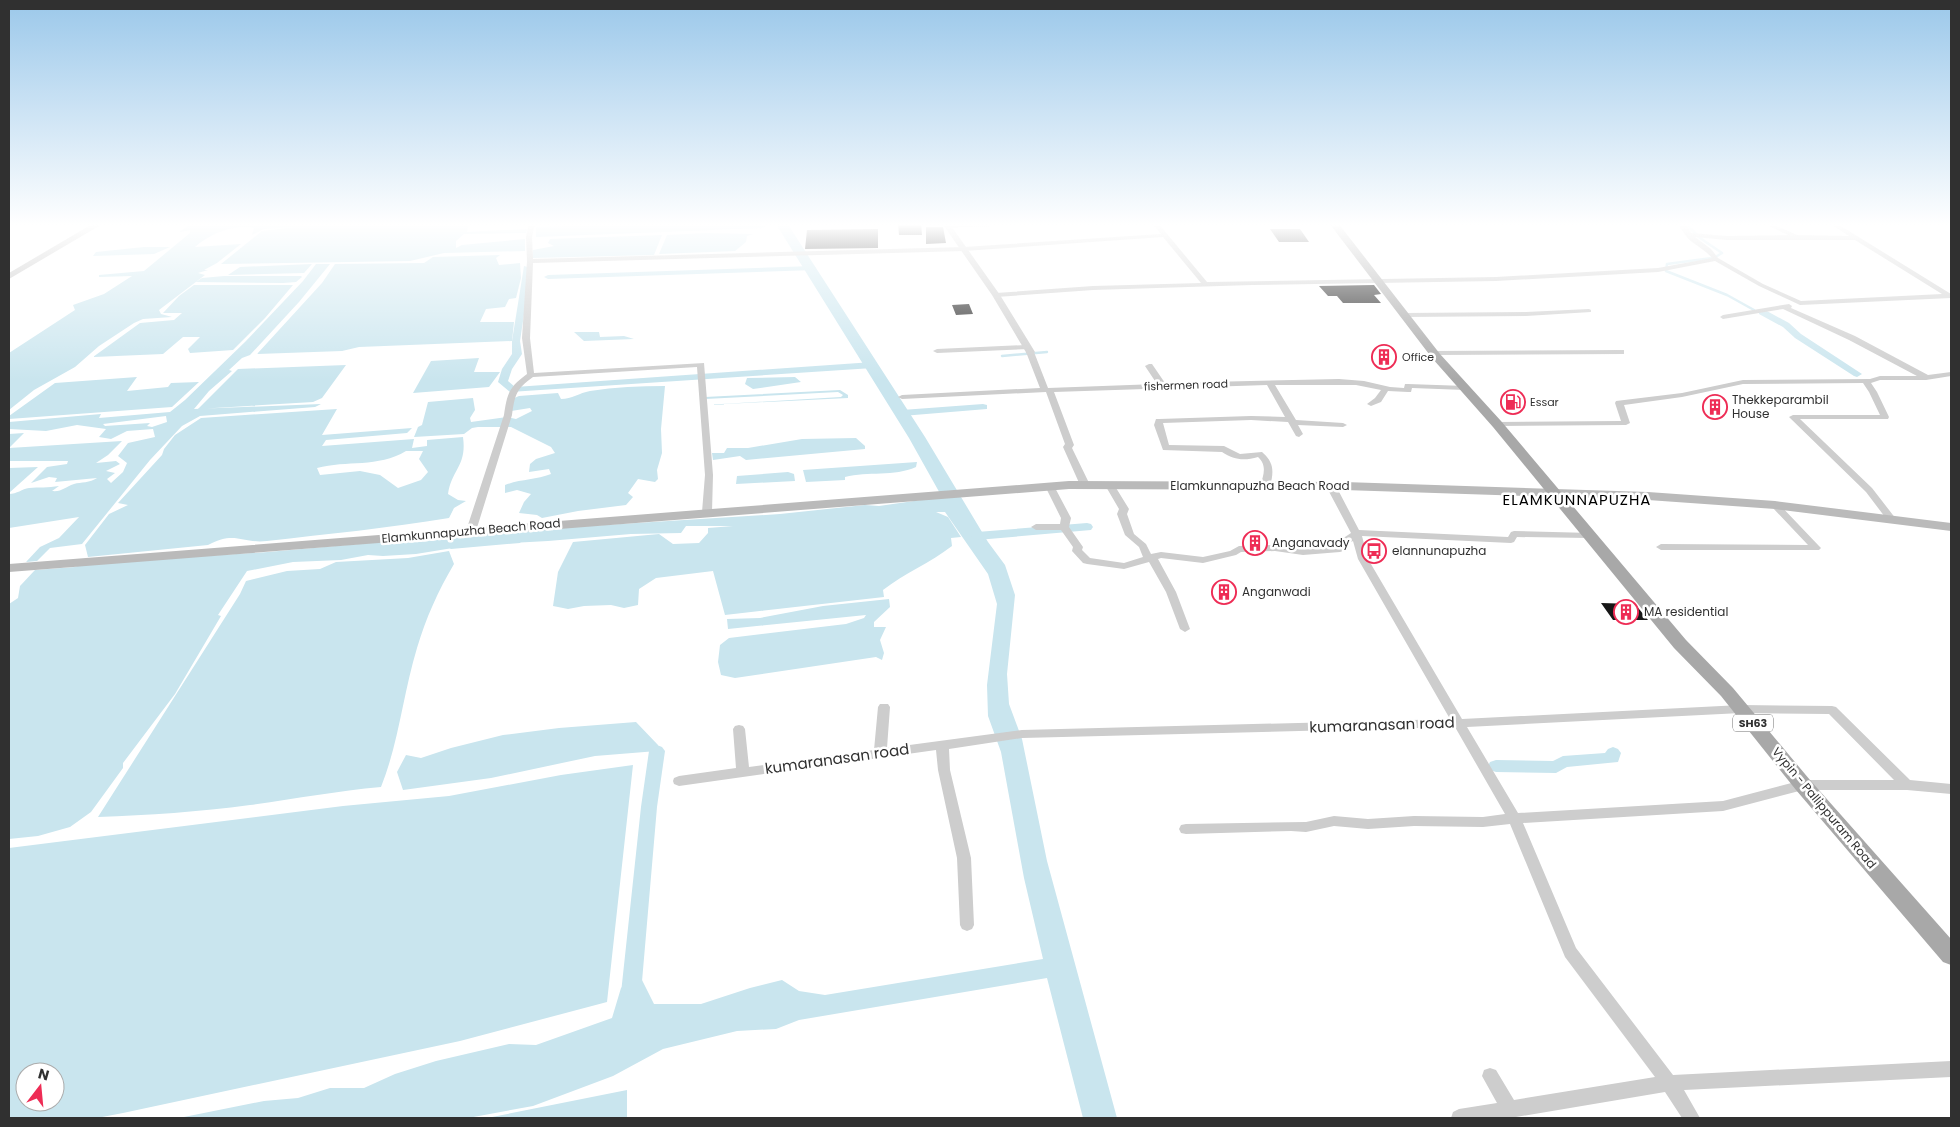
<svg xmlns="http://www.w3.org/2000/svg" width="1960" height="1127" font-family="Poppins,sans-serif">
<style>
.water{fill:#c9e5ee;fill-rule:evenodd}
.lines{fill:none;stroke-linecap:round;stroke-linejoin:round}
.stream{stroke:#c9e5ee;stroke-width:2.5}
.canal{fill:#c9e5ee;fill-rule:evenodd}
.building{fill:#171717}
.minor{fill:#cdcdcd;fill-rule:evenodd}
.tertiary{fill:#cdcdcd;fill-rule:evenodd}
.secondary{fill:#bababa;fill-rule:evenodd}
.primary{fill:#a8a8a8;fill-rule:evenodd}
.labels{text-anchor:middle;stroke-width:5;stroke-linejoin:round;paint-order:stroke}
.far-poi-label{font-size:11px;fill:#303030;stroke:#fff;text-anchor:start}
.far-street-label{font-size:11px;fill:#303030;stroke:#fff}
.shield{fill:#fff;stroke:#6e6e6e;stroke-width:1}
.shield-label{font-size:11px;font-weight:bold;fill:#303030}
.poi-label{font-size:12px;fill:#303030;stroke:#fff;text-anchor:start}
.street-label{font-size:12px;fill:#303030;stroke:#fff}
.quarter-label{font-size:15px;letter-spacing:1px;fill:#000;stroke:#fff}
.near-street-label{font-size:15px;fill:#303030;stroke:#fff}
</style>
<rect width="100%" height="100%" fill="#fff"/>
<!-- water -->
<path class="water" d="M192,223H469L467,232L527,229L526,233L464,234L456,241V248L462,245L525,239V251L444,253L410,261L221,264L262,231L294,227L264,229L252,235L254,228C233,224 210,234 195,247L241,244L217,263L204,270H208L198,273L205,275L159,310L161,314L172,317L143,319L134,323L99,346L75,367L34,390L9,410V353L75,310L73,305L104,294L132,276L99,277V275L144,271L190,233V230L179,232Z
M664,223H787L925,437L988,542L1005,565L1015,595L1007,674L1009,704L1022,739L1047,861L1117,1118H1083L1047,978L799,1020L776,1029L737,1031L663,1049L613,1076L533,1106L468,1118H179L264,1101L298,1098L330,1088H364L395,1074L436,1061L509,1044L536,1045L612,1018L621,988L638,972L654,1004H701L750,988L782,980L799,991L825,995L1043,959L1024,878L1001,752L988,716L987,685L997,604L988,574L945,512H936L948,517L961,537L951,538L952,546C930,563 905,573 883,590L884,597L725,615L713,571L656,578L639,589L638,605L624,608L611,605L584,606L568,609L553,606L558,572L573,542L659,534L673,544L699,543L708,533V528L733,526H686L681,533L631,534L548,541L511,543L476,540L459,547L416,554L383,556L368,555L341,560L293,562L247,571L218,615L221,616L175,694L123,763V768L91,812L70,827L38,836L9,839V604L18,598L20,586L35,570L75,567L81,564L268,552L494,532L509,533L525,530L780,514L865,505L879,506L942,497L909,438L776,224L765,226L763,228L536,237V227Z
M705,233L753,234L747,236L746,242L735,251L659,254L667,235Z
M662,235L654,255L532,258L533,250L554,246L548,243L550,239Z
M144,247H170L154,254L93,256L96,252Z
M500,255L496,258L499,265L520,263L521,278L516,298L509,299L505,307L486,309L480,322H514L512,341L359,347L342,351L257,354L322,283L335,264L424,263L433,257Z
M312,264L304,273L228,275L240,267Z
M316,264H330L299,302L250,355L242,358L229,370L232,371L209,391L194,409L321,404L315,407L200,416L182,426L150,460L82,544L50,548L37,561L26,562L40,547L59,538L79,517L9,528V494C17,494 22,489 29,488C39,487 48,488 59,486L52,491C62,492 65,487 74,484C81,482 90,483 97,478L55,482L57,478L49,477L31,483L47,467L67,464L68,461H9V434L24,433L9,448L122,441L108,455L96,463L116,461L120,464L106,471L115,473L107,479L111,483L123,472L127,463L118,456L128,443L155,437L153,429L127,431L111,439L99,437L106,429L77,425L46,431L9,429V422L101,414L99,418L170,412L185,400L245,342L303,281ZM166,416L167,422L152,427L147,426L150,423L105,426L103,424Z
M224,276H301L302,277L296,282L283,283L196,282L202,278Z
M194,285H293L265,318L233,350L190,353L188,349L200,337H183L163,354L93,357L140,323L174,320L182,313H163L179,296Z
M574,332H599L600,337L624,336L634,339L584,341Z
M479,358L474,372H500L489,387L413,393L431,361Z
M346,365L322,398L313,402L198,409L238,369Z
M137,377L127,391L168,387L171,383L199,382L172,407L9,419V416L55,383Z
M795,377L801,382L753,389L745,384L747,378Z
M665,386L661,429L662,453L657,470L658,479L655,482L638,479L628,493L633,497L626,505L578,511L542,518L537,515L519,513L524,502L531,494L517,490L505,493V485C520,479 536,480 551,474L549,469L529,472L530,464L536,459L555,453L551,447L511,427H478L472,428L464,434L414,437L418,427L422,425L428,402L473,398L475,410L470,418L471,422L507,417L516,419L532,411L530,408L505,412L512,399L519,396L558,393L561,399C572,399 579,393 590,391C615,387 640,386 665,386Z
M840,390L848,395V398L705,405L841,397L843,395L838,392L705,399V397Z
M337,409L322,435L412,428L407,433L326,440L322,446L414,439L412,448L427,446V440L463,437C467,466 452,469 448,494L458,500L466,501L454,508L449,518C389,528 328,534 267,541C243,544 235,530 208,545L88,557L85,545L109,514L128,505L118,503L162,455L164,449L175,435L201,418ZM406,451H423L419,459L428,472L421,480L398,488L380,475L360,471L320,475L317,468C347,460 378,468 406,451Z
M856,438L865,446V449L746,460L740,456L713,460L712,453H724L727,448H748L802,439Z
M917,462L916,467C894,477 868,471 845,477V480L806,482L803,470Z
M38,467L9,493V468Z
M788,472L794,474L795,481L736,484L737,476Z
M449,551L454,564C438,591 426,618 417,648C403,694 399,742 381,787C337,791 294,799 250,805C199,812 149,815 98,817L240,594L246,581L287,571L320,569L336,562L408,558Z
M889,599L890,607L874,622V627H886L880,640L884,653L882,660L876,657L735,678L721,675L718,662L720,645L729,638L846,624L864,618L866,615L728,629L727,619L760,618L823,606Z
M636,722L658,745L657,751L595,756L491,778L403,790L397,772L406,755L421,758L451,748L503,735L559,728Z
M633,765L607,1002L460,1041L123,1113L97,1118H9V848L343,806L449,796L561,775ZM25,1072H55V1102H25Z
M627,1090V1118H487Z"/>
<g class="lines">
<!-- stream -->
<path class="stream" d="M1685,223L1700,238L1722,253L1717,256
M1712,258L1667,264L1666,271L1727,295L1754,310
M1002,356L1047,352"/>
<!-- canal -->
<path class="canal" d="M524,266L531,268L520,341L522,354L512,369L508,381L515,387L873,362L878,365L873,368L510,392L498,382L502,369L512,354V341Z
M812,266L816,268L815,270L548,279L544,277L548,275Z
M1759,310H1765L1789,323L1801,334L1862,374L1857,377L1854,376L1795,338L1783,327L1759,314Z
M983,404L987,405V409L902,416L897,413L902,410Z
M1087,523L1091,524L1093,527L1091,530L977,540L971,536L977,532Z
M516,536L522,540L520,543L451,549L445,545L451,541Z
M657,745L662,747L665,751L657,807L641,993L638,999L631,1002L624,999L621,993L641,807L649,751L652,747Z
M1613,747L1618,749L1621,753L1618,762L1567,767L1556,773L1496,772L1490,770L1488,766L1490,762L1496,760L1553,761L1563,756L1605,753L1608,749Z"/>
</g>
<!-- building -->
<path class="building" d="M898,223H921L922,235H899Z
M926,227H943L946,243L926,244Z
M878,229V248L805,249L807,230Z
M1270,229H1300L1309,242H1279Z
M1374,285L1381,294L1374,295L1381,303H1343L1337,296H1328L1319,286Z
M969,304L973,314L956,315L952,305Z
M1601,603L1635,604L1648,620H1613Z"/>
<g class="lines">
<!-- minor -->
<path class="minor" d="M529,223H535L532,237L533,259L964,247L1161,234L1152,223H1158L1207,282L1496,277L1658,268L1712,258C1705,249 1692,244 1686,236C1683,232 1681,228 1676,223H1683L1689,229L1691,233L1727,236L1788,235L1762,223H1770L1797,235L1849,236L1829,223H1836L1951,294V298L1800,305L1759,286L1715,261L1658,272L1496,281L1252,285L1093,290L996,297L993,295L996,293L1093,286L1201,283L1163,237L964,251L533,263L530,338L534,373L704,363L713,475L712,512L707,515L702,512L705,475L697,367L533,377C516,389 515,395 512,415L476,531L471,534L466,531L504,415C507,394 509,387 527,374L522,338L527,261L526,237ZM1695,237L1727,240H1855L1942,294L1801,301L1763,284L1718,258L1711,249Z
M973,223H1018L1015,225L948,228L945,226L948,224Z
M1789,304L1792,306L1791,308L1855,336L1928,375L1951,372V376L1926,380H1880L1871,383L1877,392L1889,417L1888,419H1800L1872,488L1896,519L1894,521H1888L1866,492L1789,417L1793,415H1880L1869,392L1863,383L1743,384L1682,397L1624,405L1630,423L1626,425L1497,426L1493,424L1497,422L1621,421L1615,403L1616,401L1682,393L1743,380L1870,379L1880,376H1917L1849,340L1783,309L1723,319L1720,317L1723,315Z
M1589,309L1591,310V312L1526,316L1404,317L1401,315L1404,313L1526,312Z
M1026,345L1030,347L1029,349L937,353L933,351L937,349Z
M1027,350L1034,352L1048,388L1157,384L1145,366L1149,364H1152L1165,383L1339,379L1364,381L1390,387L1404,388L1405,384H1408L1465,386L1469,388L1465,390L1412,388L1411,392H1408L1388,391L1381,402L1371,406L1367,404L1375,398L1381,390L1356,385H1275L1296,420L1343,423L1347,425L1343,427L1298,425L1303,434L1299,437L1296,436L1288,422L1251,420L1163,423L1169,445L1224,446L1240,454L1262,452C1274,462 1274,472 1270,486L1265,489L1260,486C1264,475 1267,465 1258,457C1244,461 1234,460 1222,452L1163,450L1154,425L1156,419H1159L1251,416L1285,417L1267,385L1054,392L1074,445L1072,448L1090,485L1085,488L1080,485L1063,447L1065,444L1046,392L902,399L898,397L902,395L1040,388L1026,352Z
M1621,350H1624V354L1434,355L1430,353L1434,351Z
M1110,482L1113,483L1129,509L1127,514L1134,534L1146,544L1151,554L1161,552L1203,557L1230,551L1239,546L1275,545L1303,549L1336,546L1339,541L1351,533L1326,486L1331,483L1336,486L1359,530L1508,537L1511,532L1514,531L1591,533L1593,535L1591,537L1588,538L1517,537L1514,542L1511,543L1362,536L1368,559L1462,719L1741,705L1832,706L1836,707L1910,780L1951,784V794L1907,790H1803L1723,811L1523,823L1576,948L1673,1075L1951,1061V1077L1684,1090L1700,1118H1682L1665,1092L1510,1118H1451L1453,1112L1459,1109L1497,1103L1482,1076L1484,1070L1490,1068L1496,1070L1514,1100L1655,1077L1565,957L1510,824L1483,827L1414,826L1368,829L1334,826L1306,832L1291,831L1186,834L1181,833L1179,829L1181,825L1186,824L1306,822L1334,816L1368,819L1414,816L1483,817L1505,814L1455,727L1022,738L949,749L950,770L971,858L974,925L972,929L967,931L962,929L960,925L957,858L938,770L936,750L679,786L674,784L673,781L674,778L679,776L736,768L733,729L735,726L739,725L743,726L745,729L749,767L874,750L878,707L880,704H888L890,707L887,748L1022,730L1450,719L1358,559L1353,541L1346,545L1343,551L1340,552L1303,555L1275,551L1241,552L1236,555L1203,563L1161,558L1158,559L1176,592L1190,629L1185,632L1180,629L1166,592L1149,562L1124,569L1087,564L1083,563L1072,551L1073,547L1061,530H1036L1031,527L1036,524H1060L1061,518L1045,486L1050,483L1053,484L1071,518L1069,527L1083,547L1082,550L1090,558L1124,563L1143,557L1139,547L1125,535L1117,514L1119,509L1105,485ZM1741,713L1829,714L1894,780H1803L1723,801L1518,813L1467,727Z
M1775,502L1778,503L1819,546L1821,548L1819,550H1661L1656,547L1661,544L1808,545L1772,507L1770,505Z"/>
<!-- tertiary -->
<path class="tertiary" d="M942,223H949L1000,295L1035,352L1033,354H1027L992,295Z"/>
<!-- secondary -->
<path class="secondary" d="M94,223H104L9,279V273Z
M1069,481L1344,482L1648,492L1775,501L1951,523V531L1775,509L1648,500L1344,490L1069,489L9,572V564Z"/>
<!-- primary -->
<path class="primary" d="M1329,223H1338L1440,354L1501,421L1686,640L1733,688L1810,780L1951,939V965L1943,962L1796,790L1721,696L1674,648L1493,427L1432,358Z"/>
</g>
<!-- sky -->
<linearGradient id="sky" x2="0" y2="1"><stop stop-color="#9bc8ea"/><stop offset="0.59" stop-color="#fff"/><stop offset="1" stop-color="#fff" stop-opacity="0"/></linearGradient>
<rect width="1960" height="381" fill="url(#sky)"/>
<!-- icons -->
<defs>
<symbol id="building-ring" viewBox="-11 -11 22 22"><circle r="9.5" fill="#fff" stroke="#ee2c55" stroke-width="1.5"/><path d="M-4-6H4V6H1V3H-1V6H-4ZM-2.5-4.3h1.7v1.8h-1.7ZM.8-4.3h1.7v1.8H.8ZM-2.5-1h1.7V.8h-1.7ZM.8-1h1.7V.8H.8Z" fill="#ee2c55"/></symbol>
<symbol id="fuel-ring" viewBox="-11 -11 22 22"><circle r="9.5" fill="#fff" stroke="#ee2c55" stroke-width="1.5"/><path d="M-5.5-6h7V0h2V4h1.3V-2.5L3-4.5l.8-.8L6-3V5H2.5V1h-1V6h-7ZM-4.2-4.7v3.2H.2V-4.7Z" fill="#ee2c55"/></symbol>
<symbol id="bus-ring" viewBox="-11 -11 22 22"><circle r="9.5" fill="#fff" stroke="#ee2c55" stroke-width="1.5"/><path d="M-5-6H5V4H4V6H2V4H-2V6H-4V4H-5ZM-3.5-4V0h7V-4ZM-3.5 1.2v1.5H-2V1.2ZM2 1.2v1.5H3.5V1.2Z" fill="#ee2c55"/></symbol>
</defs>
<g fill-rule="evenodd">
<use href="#building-ring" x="1370" y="343" width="28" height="28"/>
<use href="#fuel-ring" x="1499" y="388" width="28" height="28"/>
<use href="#building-ring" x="1701" y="393" width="28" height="28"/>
<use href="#building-ring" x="1241" y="529" width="28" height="28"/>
<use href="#bus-ring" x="1360" y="537" width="28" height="28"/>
<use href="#building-ring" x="1210" y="578" width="28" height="28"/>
<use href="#building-ring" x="1612" y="598" width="28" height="28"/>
</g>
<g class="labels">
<!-- far-poi labels -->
<g class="far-poi-label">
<text x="1402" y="361">Office</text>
<text x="1530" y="406">Essar</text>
</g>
<!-- far-street labels -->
<g class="far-street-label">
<text transform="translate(1186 385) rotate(-2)" y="4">fishermen road</text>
</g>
<!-- shield labels -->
<rect class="shield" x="1733" y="714.5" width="40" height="17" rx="4"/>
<g class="shield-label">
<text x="1753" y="727">SH63</text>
</g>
<!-- poi labels -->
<g class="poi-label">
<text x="1732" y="404">Thekkeparambil<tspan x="1732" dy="14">House</tspan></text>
<text x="1272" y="547">Anganavady</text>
<text x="1392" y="555">elannunapuzha</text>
<text x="1242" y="596">Anganwadi</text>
<text x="1644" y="616">MA residential</text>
</g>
<!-- street labels -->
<g class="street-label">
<text x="1260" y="490">Elamkunnapuzha Beach Road</text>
<text transform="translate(471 531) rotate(-5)" y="4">Elamkunnapuzha Beach Road</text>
<text transform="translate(1824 808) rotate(50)" y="4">Vypin - Pallippuram Road</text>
</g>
<!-- quarter labels -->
<g class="quarter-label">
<text x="1577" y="505">ELAMKUNNAPUZHA</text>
</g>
<!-- near-street labels -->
<g class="near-street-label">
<text transform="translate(1382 725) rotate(-2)" y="5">kumaranasan road</text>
<text transform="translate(837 759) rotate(-8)" y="5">kumaranasan road</text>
</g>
</g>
<!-- border -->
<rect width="1960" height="1127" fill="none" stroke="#303030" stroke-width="20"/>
<!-- north arrow -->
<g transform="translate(40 1087) rotate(16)"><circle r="24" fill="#ffffff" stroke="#acacac"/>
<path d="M0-4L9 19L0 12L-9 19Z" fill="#ee2c55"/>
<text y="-8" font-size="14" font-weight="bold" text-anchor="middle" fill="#303030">N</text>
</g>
</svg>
